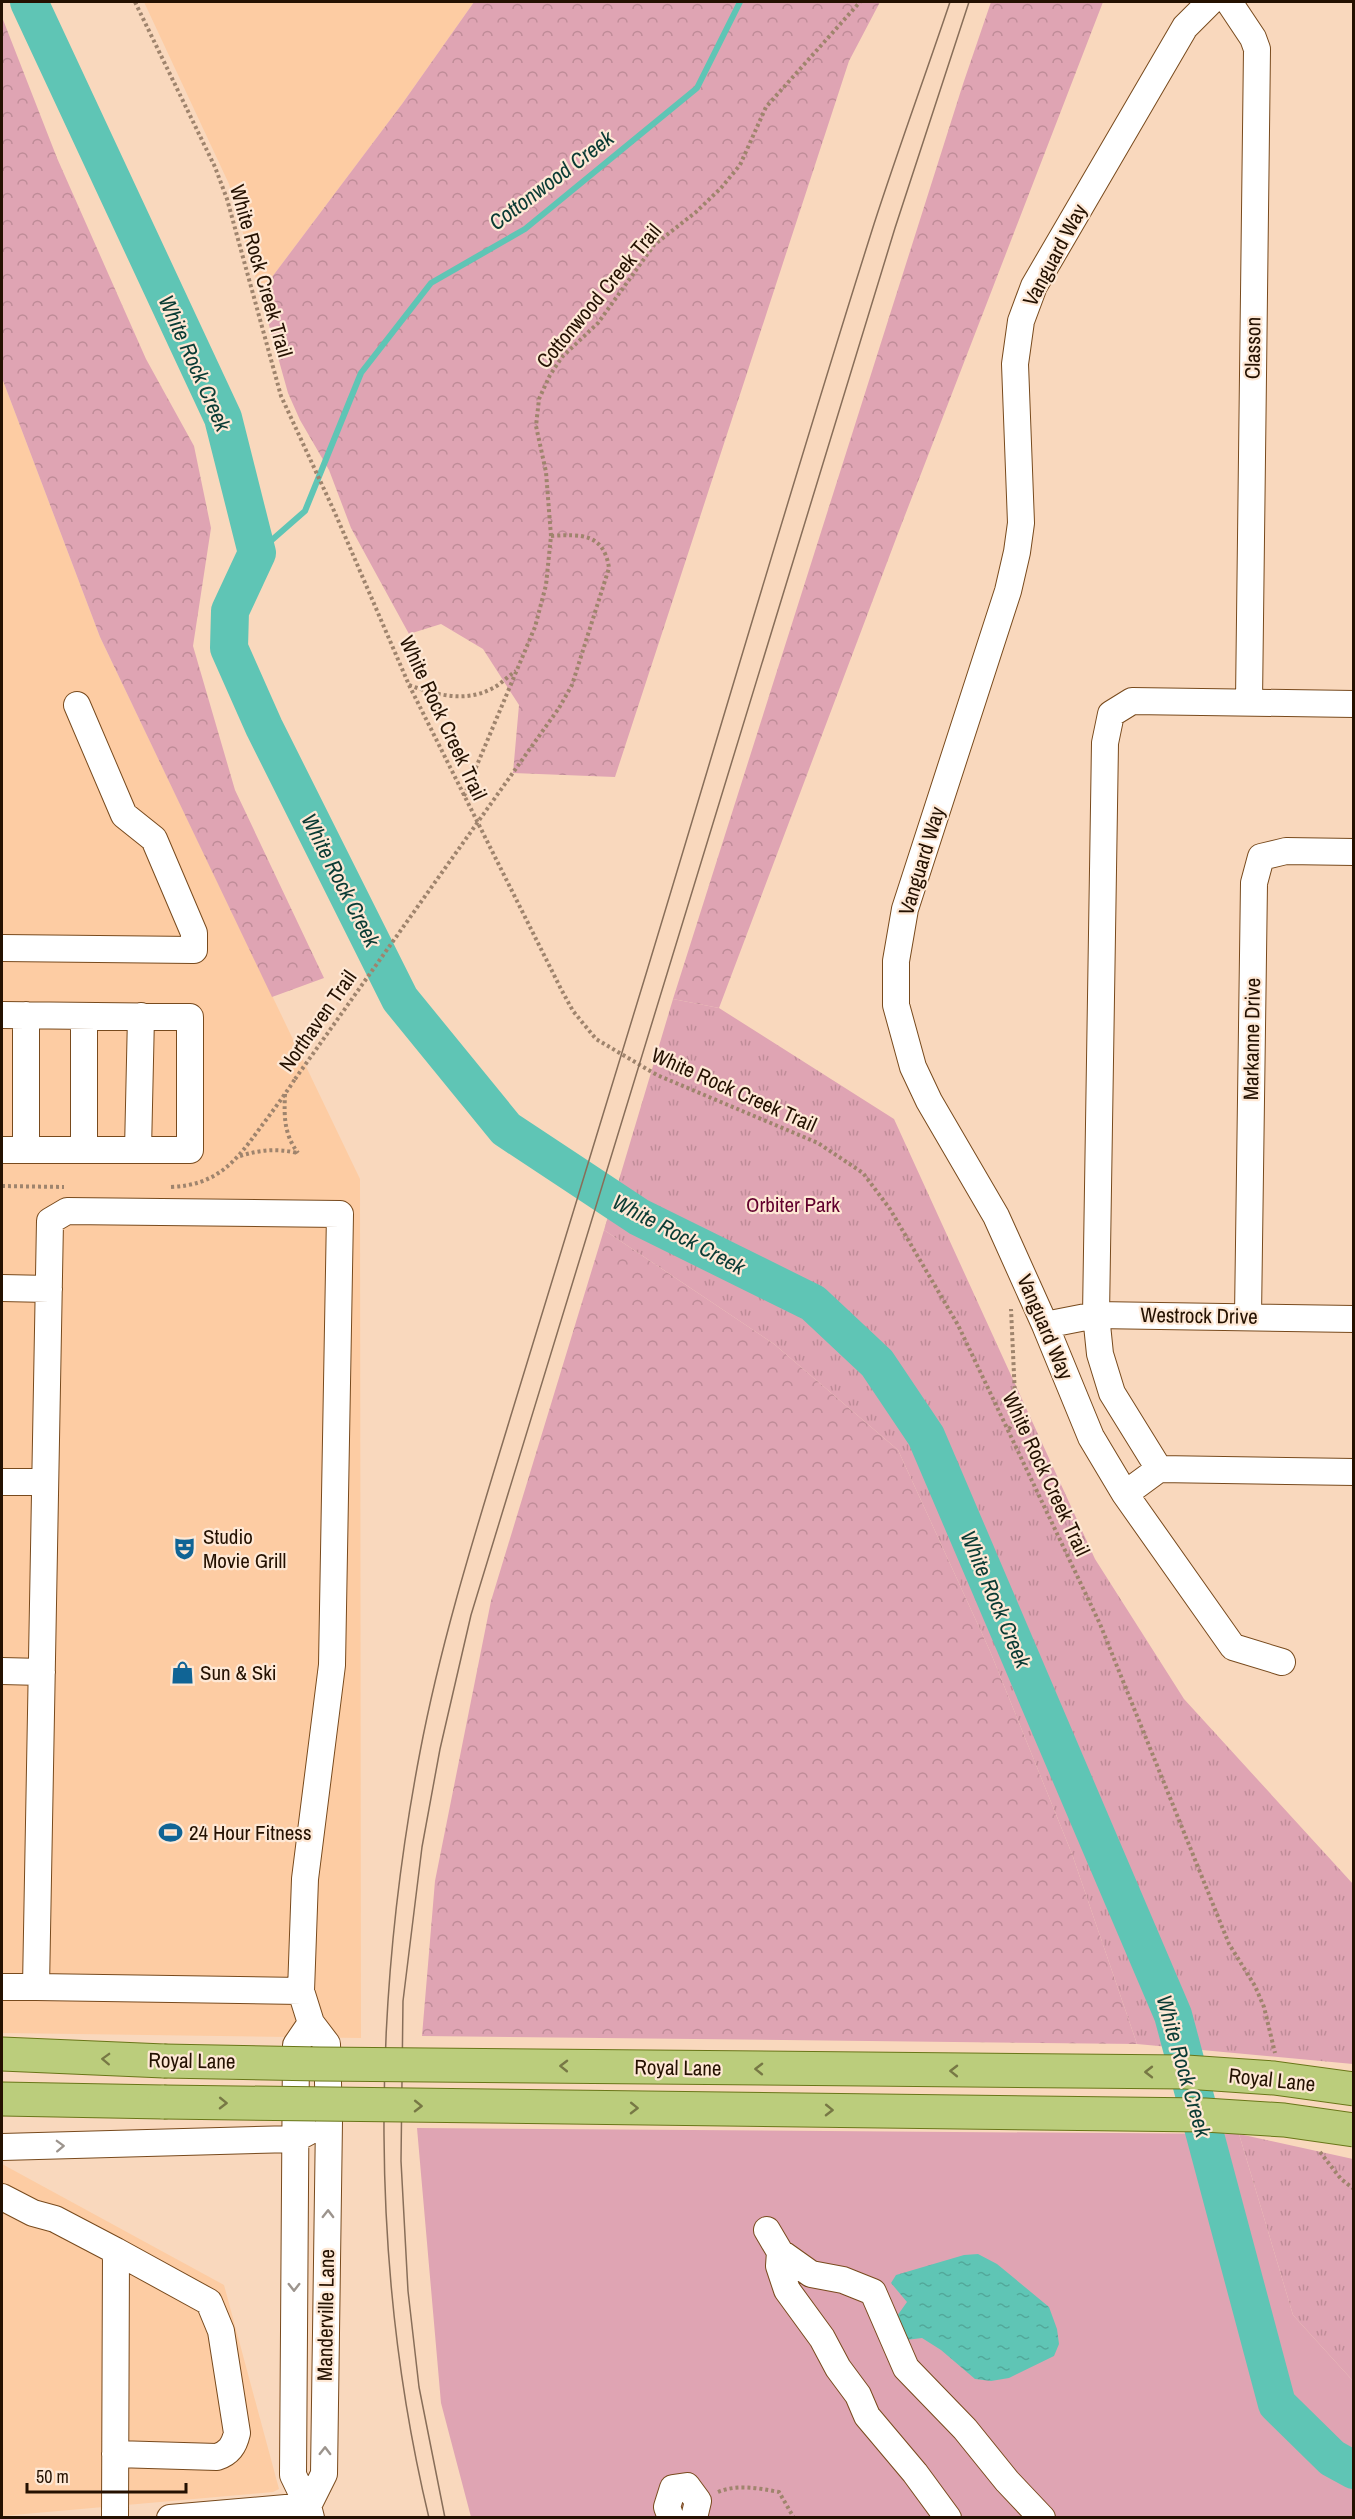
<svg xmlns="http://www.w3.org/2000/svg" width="1355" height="2519" font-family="'Archivo Narrow',sans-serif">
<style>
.built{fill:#fdcca3}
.grass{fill:#dfa4b3}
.forest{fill:url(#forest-crowns)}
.park{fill:url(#park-tufts)}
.water{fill:url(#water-ripples)}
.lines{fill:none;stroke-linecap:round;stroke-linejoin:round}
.stream{stroke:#5fc5b5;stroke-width:6}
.river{stroke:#5fc5b5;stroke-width:38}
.minor-casing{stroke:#784a1d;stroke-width:28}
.major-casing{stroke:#697618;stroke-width:35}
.path{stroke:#9f846d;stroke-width:4;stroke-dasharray:3 3;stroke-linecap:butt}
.minor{stroke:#fff;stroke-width:26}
.major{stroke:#bbcd7c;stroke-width:33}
.tram{stroke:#886e59;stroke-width:1.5}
.major-bridge-casing{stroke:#697618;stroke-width:35;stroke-linecap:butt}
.path-bridge{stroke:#9f846d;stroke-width:4;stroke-dasharray:3 3;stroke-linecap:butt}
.major-bridge{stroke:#bbcd7c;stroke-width:33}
.oneway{stroke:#777845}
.oneway2{stroke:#9c948d}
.labels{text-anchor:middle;stroke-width:4.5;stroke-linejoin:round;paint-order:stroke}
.street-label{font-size:21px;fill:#241101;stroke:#fee8d5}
.park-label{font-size:21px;fill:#61002d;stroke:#fee8d5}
.poi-label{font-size:21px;fill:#241101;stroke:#fee8d5;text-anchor:start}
.water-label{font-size:22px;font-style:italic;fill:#0a3b34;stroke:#fee8d5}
</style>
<defs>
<pattern id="forest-crowns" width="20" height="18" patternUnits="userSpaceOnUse" patternTransform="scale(1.5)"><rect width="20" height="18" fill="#dfa4b3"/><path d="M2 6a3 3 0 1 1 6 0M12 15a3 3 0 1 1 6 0" fill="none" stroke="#bf8c98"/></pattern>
<pattern id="park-tufts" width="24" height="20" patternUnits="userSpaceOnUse" patternTransform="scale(1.5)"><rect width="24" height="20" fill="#dfa4b3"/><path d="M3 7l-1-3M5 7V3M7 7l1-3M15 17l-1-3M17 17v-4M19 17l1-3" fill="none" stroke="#bf8c98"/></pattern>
<pattern id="water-ripples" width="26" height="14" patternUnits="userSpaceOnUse" patternTransform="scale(1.5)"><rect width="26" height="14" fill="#5fc5b5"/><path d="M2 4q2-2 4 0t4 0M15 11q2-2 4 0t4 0" fill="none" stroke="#52a89a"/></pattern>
</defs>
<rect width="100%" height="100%" fill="#f9d8bd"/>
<!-- built -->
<path class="built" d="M144,2H474L402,104L260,293L229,184Z
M2,378L100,637L360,1179L361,2038L2,2033Z
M2,2164L224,2285L279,2489L273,2492L2,2516Z"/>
<!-- grass -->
<path class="grass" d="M417,2128L1239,2134L1293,2315L1353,2381V2517H471L441,2403Z"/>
<!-- forest -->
<path class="forest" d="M474,2H880L849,61L615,777L513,773L519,705L483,649L441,624L409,634L351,528L329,470L300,420L288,393L260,293L402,104Z
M991,2H1103L897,536L719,1008L673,999L963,84Z
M2,17L57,158L146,359L194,446L211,528L193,646L235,790L324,978L272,997L100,637L2,378Z
M604,1230L774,1344L898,1450L990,1651L1072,1854L1137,2044L422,2036L435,1881L491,1601Z"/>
<!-- park -->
<path class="park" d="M673,999L719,1008L894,1119L1095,1559L1184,1699L1353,1884V2064L1137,2044L1072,1854L990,1651L898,1450L774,1344L604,1230Z
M1239,2134L1353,2159V2381L1293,2315Z"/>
<!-- water -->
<path class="water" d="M978,2254L997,2264L1049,2307L1057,2329L1059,2344L1054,2356L1009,2378L991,2381L975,2379L941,2350L922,2338L906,2340L897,2316L907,2302L891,2283L896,2275L964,2255Z"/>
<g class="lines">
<!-- stream -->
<path class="stream" d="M257,553L305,511L361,373L431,283L525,229L697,88L740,2"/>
<!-- river -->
<path class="river" d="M29,2L223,418L257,553L230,611L229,648L264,727L400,999L506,1129L639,1217L813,1303L877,1363L926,1436L1173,2015L1277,2404L1332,2458L1354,2470"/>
<defs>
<path id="minor" d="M1210,2L1185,27L1034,286L1021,321L1015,364L1021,523L1017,552L1008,591L905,909L896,961V1005L913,1067L929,1101L996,1216L1045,1325L1091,1437L1125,1494L1233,1647L1282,1662
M1229,2L1253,38L1257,49L1249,701
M2,948L194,950V933L154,839L124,815L77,705
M2,1015L190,1017V1150H2
M26,1150V1015
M84,1150V1016
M138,1150L141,1016
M2,1288L49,1289
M1248,1316L1254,883L1261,857L1286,851L1354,852
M1045,1325L1096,1315L1354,1319
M1159,1469L1112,1393L1100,1354L1096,1315L1105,743L1111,714L1132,701L1354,704
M2,1482H45
M1125,1494L1159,1469L1354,1472
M2,1671L42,1672
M2,1987H36L50,1221L67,1211L340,1214L332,1665L305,1879L301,1991L311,2023L327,2044L329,2121L324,2474L308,2506
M36,1987L301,1991
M311,2023L296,2045L293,2475L308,2506L311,2518
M2,2147L295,2139L308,2132
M2,2197L33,2213L55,2219L116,2251
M767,2230L780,2252
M115,2518L116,2251L209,2302L221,2331L237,2433C234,2446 229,2453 217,2457L115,2454
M170,2518L308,2506
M671,2518L667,2507L673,2488L687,2486L698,2501L694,2518
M948,2518L915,2473L867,2416L858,2395L838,2368L822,2338L787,2290L779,2266L780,2252L811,2274L843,2280L873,2292L906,2368L965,2429L1007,2481L1042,2518"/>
<path id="major" d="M2,2054L164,2061
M2,2099L164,2102"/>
</defs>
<!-- minor casing -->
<use href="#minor" class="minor-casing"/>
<!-- major casing -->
<use href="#major" class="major-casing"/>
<!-- path -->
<path class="path" d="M135,2L215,167L227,199L281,396L335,513L409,685L561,989L573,1011L596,1039L657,1075L818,1143L863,1173L890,1209L958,1325L1100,1624L1229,1944L1255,1986L1264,2007L1275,2053
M551,536C580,534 604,533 609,568L572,685L559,708
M409,685C436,695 466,703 493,688C501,684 508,676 516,671
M464,796L535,627L546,585L551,536L546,472L536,426L539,399L550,375L562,357L598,323L654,245L696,212L721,188L740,165L766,107L860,2
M285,1094C284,1117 284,1134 298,1153
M240,1156C260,1150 276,1148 297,1153
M2,1186L64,1187
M171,1187C216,1185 235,1163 260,1128C272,1112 284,1096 295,1079
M1009,1429L1016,1418L1011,1309
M1320,2152L1341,2179L1354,2189
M718,2492C738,2484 757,2488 779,2492L794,2518"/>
<!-- minor -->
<use href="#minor" class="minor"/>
<!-- major -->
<use href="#major" class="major"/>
<!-- tram -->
<path class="tram" d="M429,2518C369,2268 372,2003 420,1752C442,1636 478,1524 512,1412C557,1266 601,1120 646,974C722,724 795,473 874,224C898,150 925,76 950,2
M445,2518L419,2387L408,2291L401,2161L403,2001L422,1847L440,1749L471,1615L895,228L969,2"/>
<defs>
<path id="major-bridge" d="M164,2061L319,2064L1186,2072L1274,2078L1354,2089
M164,2102L1205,2115L1284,2120L1354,2130"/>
</defs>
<!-- major-bridge casing -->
<use href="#major-bridge" class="major-bridge-casing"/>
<!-- path-bridge -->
<path class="path-bridge" d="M295,1079L559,708"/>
<!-- major-bridge -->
<use href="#major-bridge" class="major-bridge"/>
</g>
<!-- one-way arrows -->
<defs><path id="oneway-chevron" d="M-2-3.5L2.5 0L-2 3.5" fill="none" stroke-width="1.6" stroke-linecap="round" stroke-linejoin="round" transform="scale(1.5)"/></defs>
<g class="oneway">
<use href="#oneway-chevron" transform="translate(106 2059) rotate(-178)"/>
<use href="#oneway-chevron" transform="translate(564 2066) rotate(-179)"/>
<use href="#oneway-chevron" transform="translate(759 2069) rotate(-179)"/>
<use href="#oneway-chevron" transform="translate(954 2071) rotate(-179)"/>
<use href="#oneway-chevron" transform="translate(1149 2072) rotate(180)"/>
<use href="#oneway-chevron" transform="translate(223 2103) rotate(1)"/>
<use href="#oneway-chevron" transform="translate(418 2106) rotate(1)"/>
<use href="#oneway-chevron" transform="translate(634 2108) rotate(1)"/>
<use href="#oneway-chevron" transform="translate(829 2110) rotate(1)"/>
</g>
<g class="oneway2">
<use href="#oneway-chevron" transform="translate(60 2146) rotate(-2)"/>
<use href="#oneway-chevron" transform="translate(328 2214) rotate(-89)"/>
<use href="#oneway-chevron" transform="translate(294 2287) rotate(90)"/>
<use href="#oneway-chevron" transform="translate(325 2451) rotate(-89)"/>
</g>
<!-- icons -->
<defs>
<symbol id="theatre-bare" viewBox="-9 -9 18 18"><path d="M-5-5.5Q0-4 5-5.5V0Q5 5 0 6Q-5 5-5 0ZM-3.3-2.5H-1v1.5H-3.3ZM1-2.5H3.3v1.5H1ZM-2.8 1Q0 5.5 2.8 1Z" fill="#106495" stroke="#fee8d5" stroke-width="2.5" paint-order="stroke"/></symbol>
<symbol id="shop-bare" viewBox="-9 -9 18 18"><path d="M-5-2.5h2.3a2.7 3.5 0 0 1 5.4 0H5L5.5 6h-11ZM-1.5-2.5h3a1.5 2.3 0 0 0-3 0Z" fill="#106495" stroke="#fee8d5" stroke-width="2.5" paint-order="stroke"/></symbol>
<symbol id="stadium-bare" viewBox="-9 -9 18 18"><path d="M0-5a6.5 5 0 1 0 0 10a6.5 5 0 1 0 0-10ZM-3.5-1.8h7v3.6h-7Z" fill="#106495" stroke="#fee8d5" stroke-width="2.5" paint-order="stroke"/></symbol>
</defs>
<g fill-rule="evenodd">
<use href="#theatre-bare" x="168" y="1532" width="33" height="33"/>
<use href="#shop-bare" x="166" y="1656" width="33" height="33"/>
<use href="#stadium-bare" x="154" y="1816" width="33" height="33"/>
</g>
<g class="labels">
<!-- street labels -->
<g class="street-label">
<text transform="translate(1055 255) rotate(-62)" y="7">Vanguard Way</text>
<text transform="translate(261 271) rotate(74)" y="7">White Rock Creek Trail</text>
<text transform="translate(599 296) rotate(-50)" y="7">Cottonwood Creek Trail</text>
<text transform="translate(1253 348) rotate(-89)" y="7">Classon</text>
<text transform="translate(443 718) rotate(65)" y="7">White Rock Creek Trail</text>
<text transform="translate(922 861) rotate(-73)" y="7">Vanguard Way</text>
<text transform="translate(318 1021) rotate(-55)" y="7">Northaven Trail</text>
<text transform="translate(1252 1039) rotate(-89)" y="7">Markanne Drive</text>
<text transform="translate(734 1090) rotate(24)" y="7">White Rock Creek Trail</text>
<text transform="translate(1199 1316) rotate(1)" y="7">Westrock Drive</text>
<text transform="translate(1045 1327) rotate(67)" y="7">Vanguard Way</text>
<text transform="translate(1046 1474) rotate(65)" y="7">White Rock Creek Trail</text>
<text transform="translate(192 2061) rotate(1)" y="7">Royal Lane</text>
<text transform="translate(678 2068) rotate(1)" y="7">Royal Lane</text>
<text transform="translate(1272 2080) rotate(6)" y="7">Royal Lane</text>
<text transform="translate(326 2315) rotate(-89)" y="7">Manderville Lane</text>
</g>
<!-- park labels -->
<g class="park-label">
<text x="793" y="1212">Orbiter Park</text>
</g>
<!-- poi labels -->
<g class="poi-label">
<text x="203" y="1544">Studio<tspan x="203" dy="24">Movie Grill</tspan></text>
<text x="200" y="1680">Sun &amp; Ski</text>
<text x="189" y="1840">24 Hour Fitness</text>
</g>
<!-- water labels -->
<g class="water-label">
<text transform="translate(551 180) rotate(-37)" y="8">Cottonwood Creek</text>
<text transform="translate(195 363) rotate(66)" y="8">White Rock Creek</text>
<text transform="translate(341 880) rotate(63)" y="8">White Rock Creek</text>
<text transform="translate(679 1234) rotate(28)" y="8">White Rock Creek</text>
<text transform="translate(996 1599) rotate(67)" y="8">White Rock Creek</text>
<text transform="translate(1184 2066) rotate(74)" y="8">White Rock Creek</text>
</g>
</g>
<!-- border -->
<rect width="1355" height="2519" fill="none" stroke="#241101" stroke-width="6"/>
<!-- scale -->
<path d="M27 2483v9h159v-9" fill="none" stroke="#241101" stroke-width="3"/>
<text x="36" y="2483" font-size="18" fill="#241101" stroke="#fee8d5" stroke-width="4.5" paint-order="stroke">50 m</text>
</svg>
